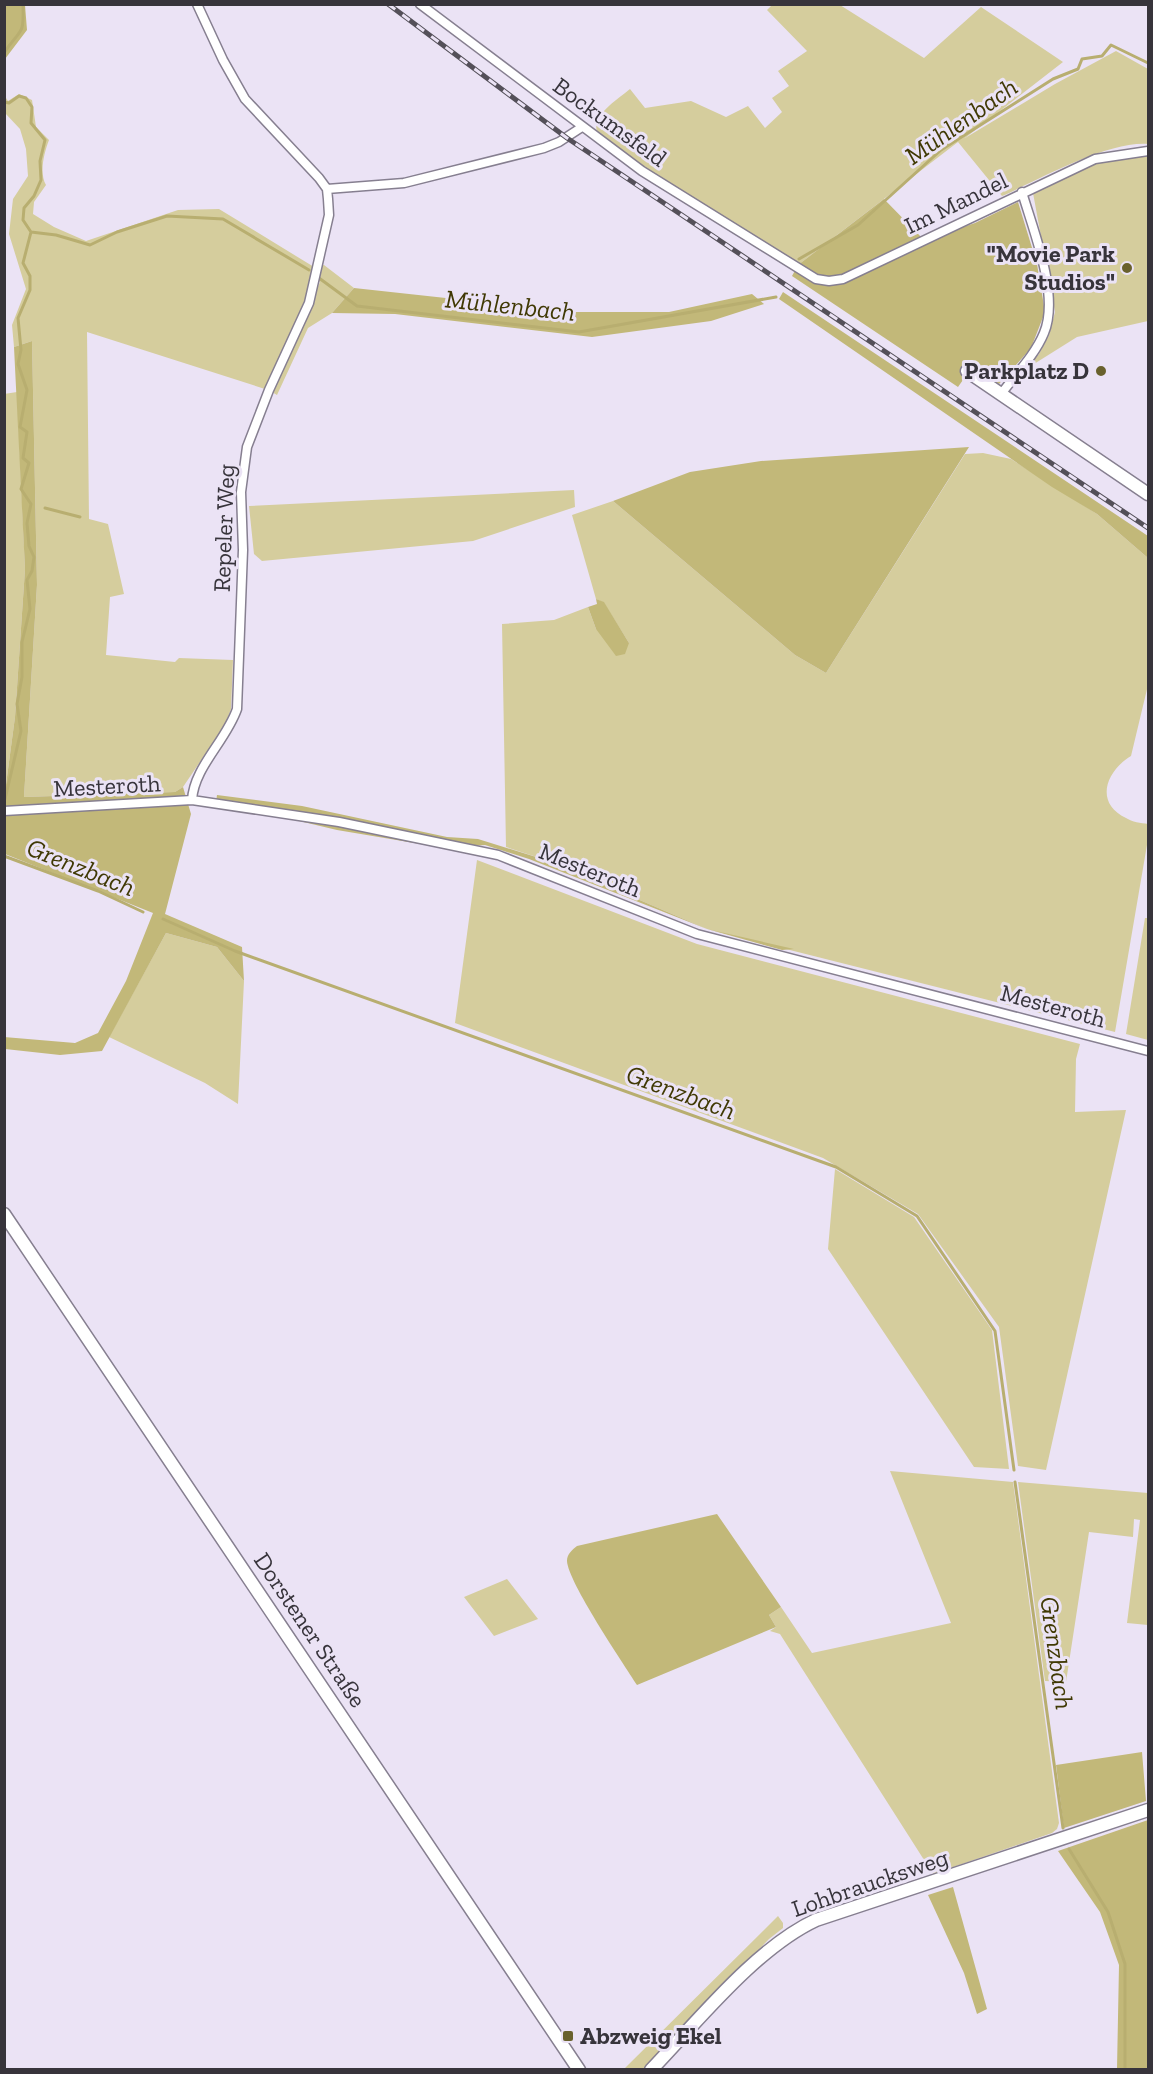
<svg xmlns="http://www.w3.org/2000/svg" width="1153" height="2074" font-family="'Zilla Slab',serif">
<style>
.green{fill:#d5cd9d}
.forest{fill:#c2b879}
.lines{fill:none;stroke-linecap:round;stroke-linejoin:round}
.stream{stroke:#b8ae70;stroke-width:3}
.street-casing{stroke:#867f90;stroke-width:11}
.secondary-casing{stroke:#867f90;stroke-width:15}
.street{stroke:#fff;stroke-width:8}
.secondary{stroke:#fff;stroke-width:12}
.rail-casing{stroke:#545059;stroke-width:5}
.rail{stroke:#ebe3f5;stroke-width:3;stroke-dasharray:9;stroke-linecap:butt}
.poi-dot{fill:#69612d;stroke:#ebe3f5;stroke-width:2}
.labels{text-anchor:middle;stroke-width:6;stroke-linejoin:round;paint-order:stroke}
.street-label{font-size:24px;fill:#37343b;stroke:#ebe3f5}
.poi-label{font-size:24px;font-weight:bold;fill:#37343b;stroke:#ebe3f5;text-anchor:end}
.water-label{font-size:26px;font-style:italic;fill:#403904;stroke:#ebe3f5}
</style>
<rect width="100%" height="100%" fill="#ebe3f5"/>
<!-- green -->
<path class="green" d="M772,5H840L924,58L981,7L1063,62L965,138L1055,84L1116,51L1148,69V144C1107,141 1041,179 1002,196L958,142L798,265L602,140C583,120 616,101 630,89L645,108L691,101L726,117L748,106L765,128L782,112L772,98L789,86L778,71L807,51L767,10Z
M19,94L32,100L36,127L49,140C44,153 39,173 46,185L34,202L33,214L54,227L86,241L178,210L219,209L314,267L324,265L354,288L332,313L308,328L277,395L272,392L320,282L311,275L304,304L265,389L87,332L89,519L108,524L124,594L110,597L106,655L175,662L179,658L233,660L231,709L225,725L183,787L175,792L24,797L37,585L32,341L14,347L12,325L26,289L9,234L13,199L28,176L26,149L20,129L5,113L4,95L8,101Z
M1148,155V321L1077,337L1026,369L1039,354L1049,335L1055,312L1033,193L1098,162Z
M17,392L25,569L15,717L5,792L4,394Z
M983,453L1011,459L1097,514L1148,558V685L1131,756C1106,771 1094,803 1126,818C1132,822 1141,823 1148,824V839L1115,1032L707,929L549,861L506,847L502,624L554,620L588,607L596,629L629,643L604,603L596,599L572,515L613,501L795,655L826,673L965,454Z
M574,490L575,507L473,541L262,561L254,554L249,506Z
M477,860L697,944L1080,1044L1076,1059L1075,1112L1126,1110L1046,1470L1018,1466L999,1327L918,1214L823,1158L455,1023Z
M1145,918H1148V1040L1126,1034Z
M166,933L217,947L244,981L238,1104L205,1083L109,1037Z
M835,1169L914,1217L992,1330L1009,1469L974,1467L828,1249Z
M890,1471L1013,1482L1059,1823L1057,1829L1052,1833L933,1874L780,1634L770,1631L776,1627L769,1615L781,1607L812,1653L951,1623Z
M1018,1482L1148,1493V1625L1127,1623L1140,1520L1134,1519L1133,1537L1089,1532L1066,1682L1045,1681Z
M507,1579L538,1619L494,1636L464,1597Z
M778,1916L783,1923V1928L769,1939L643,2069L623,2070Z"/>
<!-- forest -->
<path class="forest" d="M5,4L25,5L27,30L5,59Z
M884,199L924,240L975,223L1018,202L1037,264L1045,312L1031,348L999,384L972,367L958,387L792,276L798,265Z
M354,288L574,312H669L752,294L764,304L711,321L592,337L395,314L332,313Z
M783,292L1148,536V558L1097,514L1052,487L779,299Z
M32,341L37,585L24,797L175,792L183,787L191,814L165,914L242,947L244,981L217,947L166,933L102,1051L60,1055L5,1049L4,1037L75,1043L98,1033L126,981L153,913L5,854V792L15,717L25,569L14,347Z
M969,447L826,673L795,655L613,501L690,472L761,461Z
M596,599L604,602L629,643L625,654L616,656L596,629L588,607L597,604Z
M217,795L302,806L447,837L478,839L549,861L707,929L794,949L782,950L707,929L529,859L485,845L444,848L337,830L240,807L215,809Z
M717,1514L781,1607L769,1615L776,1627L637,1685C623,1663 568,1582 567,1561C567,1554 572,1550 577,1546Z
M1142,1752L1146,1801L1064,1828L1056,1765Z
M1148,1820V2069H1117L1119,1965L1100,1912L1058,1851Z
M953,1887L987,2009L977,2014L964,1973L928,1895Z"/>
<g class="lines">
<!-- stream -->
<path class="stream" d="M4,53C21,27 24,38 23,4
M4,102L9,103L19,96L26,98L32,107L31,123L45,140L40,161L41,180L34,196L24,208L23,220L31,232L23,263L30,276V290L18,318L21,350L18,364L27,390L20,427L27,432L23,458L29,463L21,489L31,504L27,523L29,546L34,557L32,571L27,580L30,609L22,642V677L17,704L21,731L5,799
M31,232L56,235L90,245L117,232L167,216L223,219L309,270
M799,259L858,225L941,150L1053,79L1078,69L1082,59L1102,56L1111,45L1148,63
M319,278L357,306L579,332L776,297
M45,508L80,517
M4,856L98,891L143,912
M163,919L235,951L836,1167L917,1216L995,1331L1014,1470
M1015,1482L1063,1828
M1069,1849L1108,1912L1125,1964V2070"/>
<defs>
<path id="street" d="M420,4L642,171L816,279L829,281L843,279L1095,159L1148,151
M327,189L404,183L544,148L559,142L582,127
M1001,394C1016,374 1035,355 1044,333C1060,295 1033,230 1022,192
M192,800C194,767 226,741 237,709L243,550L241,492L247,447L269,390L309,303L329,215L328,199L327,189L319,178L245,99L223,60L197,4
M4,811L192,800L339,822L498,855L697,934L1148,1051"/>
<path id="secondary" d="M967,371L1148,494
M4,1214L579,2070
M651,2070C698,2021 756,1948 816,1920L1148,1810"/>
</defs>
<!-- street casing -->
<use href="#street" class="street-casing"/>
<!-- secondary casing -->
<use href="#secondary" class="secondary-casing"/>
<!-- street -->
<use href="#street" class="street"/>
<!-- secondary -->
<use href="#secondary" class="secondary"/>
<defs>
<path id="rail" d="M388,4L567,138L1148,528"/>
</defs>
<!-- rail casing -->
<use href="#rail" class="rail-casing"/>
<!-- rail -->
<use href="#rail" class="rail"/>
</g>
<!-- markers -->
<g class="poi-dot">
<circle cx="1127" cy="268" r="6"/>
<circle cx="1101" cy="371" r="6"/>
<rect x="562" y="2030" width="12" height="12" rx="3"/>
</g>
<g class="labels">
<!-- street labels -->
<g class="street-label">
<text transform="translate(610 122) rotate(36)" y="8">Bockumsfeld</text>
<text transform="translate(956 203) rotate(-26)" y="8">Im Mandel</text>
<text transform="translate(224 528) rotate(-88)" y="8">Repeler Weg</text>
<text transform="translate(107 786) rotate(-3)" y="8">Mesteroth</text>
<text transform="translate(590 870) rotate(22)" y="8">Mesteroth</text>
<text transform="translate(1053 1006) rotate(15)" y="8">Mesteroth</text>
<text transform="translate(310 1630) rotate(56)" y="8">Dorstener Straße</text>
<text transform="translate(870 1883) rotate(-19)" y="8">Lohbraucksweg</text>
</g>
<!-- poi labels -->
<g class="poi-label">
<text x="1115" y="262">"Movie Park<tspan x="1115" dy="28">Studios"</tspan></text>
<text x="1089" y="379">Parkplatz D</text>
<text x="580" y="2044" text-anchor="start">Abzweig Ekel</text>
</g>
<!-- water labels -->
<g class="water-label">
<text transform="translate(961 121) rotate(-35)" y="9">Mühlenbach</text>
<text transform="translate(510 305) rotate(6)" y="9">Mühlenbach</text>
<text transform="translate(81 867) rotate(22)" y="9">Grenzbach</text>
<text transform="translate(681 1092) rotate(20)" y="9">Grenzbach</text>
<text transform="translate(1057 1653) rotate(82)" y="9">Grenzbach</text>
</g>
</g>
<!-- border -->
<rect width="1153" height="2074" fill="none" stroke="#37343b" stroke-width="12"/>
</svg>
